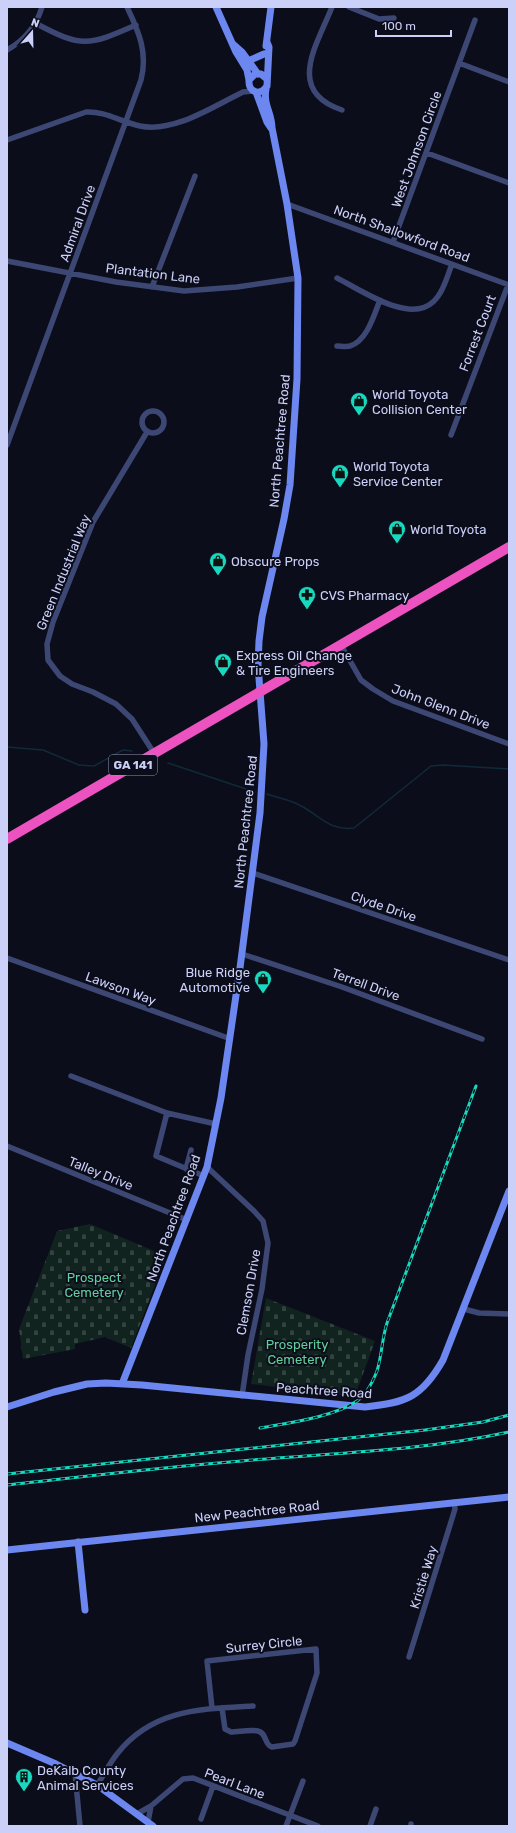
<svg xmlns="http://www.w3.org/2000/svg" width="516" height="1833" font-family="Rubik,sans-serif">
<style>
.cemetery{fill:url(#cemetery-stones)}
.lines{fill:none;stroke-linecap:round;stroke-linejoin:round}
.stream{stroke:#102a3a;stroke-width:1.5}
.street{stroke:#3c4774;stroke-width:5.5}
.secondary{stroke:#6c87ef;stroke-width:7}
.highway{stroke:#ec53c0;stroke-width:10}
.rail-casing{stroke:#18d9bf;stroke-width:3}
.rail{stroke:#0c0d1a;stroke-width:1.5;stroke-dasharray:4.5;stroke-linecap:butt}
.labels{text-anchor:middle;stroke-width:4;stroke-linejoin:round;paint-order:stroke}
.shield{fill:#0c0d1a;stroke:#9296b6;stroke-width:1}
.shield-label{font-size:12px;font-weight:bold;fill:#cbd0f9}
.street-label{font-size:13px;fill:#cbd0f9;stroke:#0c0d1a}
.poi-label{font-size:13px;fill:#cbd0f9;stroke:#0c0d1a;text-anchor:start}
.park-label{font-size:13px;fill:#60d09a;stroke:#0c0d1a}
</style>
<defs>
<pattern id="cemetery-stones" width="16" height="16" patternUnits="userSpaceOnUse"><rect width="16" height="16" fill="#10231e"/><path d="M2 7V4a2 2 0 0 1 4 0v3zM10 15v-3a2 2 0 0 1 4 0v3z" fill="#31423f"/></pattern>
</defs>
<rect width="100%" height="100%" fill="#0c0d1a"/>
<!-- cemetery -->
<path class="cemetery" d="M90,1224L166,1256L131,1348L105,1337L75,1344V1349L23,1359L19,1329L57,1231Z
M266,1298L375,1341L355,1396L251,1384Z"/>
<g class="lines">
<!-- stream -->
<path class="stream" d="M7,747L43,750L79,765L94,766L123,750L132,751
M168,763L255,792
M267,794C278,798 292,800 303,807C321,817 330,831 354,828L431,766L443,765L509,769"/>
<!-- street -->
<path class="street" d="M332,7C317,45 285,91 342,110
M349,7L379,19L394,18
M35,23C82,48 88,46 136,25
M7,50C25,40 36,27 42,7
M459,63L509,82
M7,140L86,112C105,111 121,122 140,126C174,133 212,107 243,92L253,91
M427,153L509,183
M287,204L509,285
M393,242L475,20
M7,261L116,282L184,291L237,287L298,278
M337,278C361,290 409,324 433,302C443,293 447,277 452,264
M152,287L195,176
M337,346C341,346 346,347 350,346C367,341 374,315 380,300
M142 422a11 11 0 1 1 22 0a11 11 0 1 1-22 0Z
M147,432L93,522L53,622L47,644L48,660L60,676L72,684L93,692L116,704L132,719L154,753
M451,435L508,285
M7,445L141,80C148,53 139,32 127,7
M341,645L361,680L373,689L393,701L509,744
M253,873L509,960
M242,954L342,987L482,1039
M7,958L228,1038
M71,1076L167,1113L216,1124
M167,1113L156,1156L204,1176
M7,1146L187,1220
M207,1167L254,1211L263,1221L268,1243L262,1289L248,1355L242,1396
M186,1169L191,1150
M464,1309L479,1313L509,1314
M409,1657L455,1509L454,1502
M212,1708L207,1661L316,1649L317,1673L295,1741L293,1744L272,1747C264,1745 267,1733 258,1731C250,1729 239,1732 231,1732L225,1729L222,1708
M75,1773L80,1826
M97,1785C104,1775 109,1764 117,1754C152,1709 201,1709 253,1706
M137,1814L151,1806L183,1779L193,1778L318,1826
M201,1819L213,1786
M148,1822L151,1806
M286,1826L303,1781
M370,1826L376,1809
M411,1826V1824"/>
<!-- secondary -->
<path class="secondary" d="M216,7L236,52L247,70L249,80
M233,44L242,52L258,74
M266,46L271,7
M248,61L264,54
M267,79L261,74H255L249,80C248,92 260,97 267,86L269,47L267,42
M256,92L267,122L271,128
M122,1384L207,1167L221,1098L240,968L260,813L264,744L258,665L259,641L262,617L284,519L290,485L297,379L298,278L287,204L272,128C272,113 263,105 266,89
M7,1407L54,1392L87,1384L106,1383L142,1385L365,1407C406,1403 422,1397 443,1360L509,1191
M78,1542L85,1610
M7,1550L509,1497
M7,1743L56,1764L97,1785L153,1826"/>
<!-- highway -->
<path class="highway" d="M7,839L509,547"/>
<defs>
<path id="rail" d="M260,1428C288,1423 334,1417 357,1401C366,1395 373,1381 377,1371C382,1355 382,1338 387,1323L476,1086
M7,1474L425,1430L483,1422L509,1415
M7,1485C81,1477 155,1468 230,1462C323,1453 417,1452 509,1432"/>
</defs>
<!-- rail casing -->
<use href="#rail" class="rail-casing"/>
<!-- rail -->
<use href="#rail" class="rail"/>
</g>
<!-- icons -->
<defs>
<symbol id="shop-pin" viewBox="-11 -11 22 30"><path d="M0 17L-7.5 6A9.5 9.5 0 1 1 7.5 6Z" fill="#18d9bf" stroke="#0c0d1a"/><path d="M-5-2.5h2.3a2.7 3.5 0 0 1 5.4 0H5L5.5 6h-11ZM-1.5-2.5h3a1.5 2.3 0 0 0-3 0Z" fill="#111"/></symbol>
<symbol id="pharmacy-pin" viewBox="-11 -11 22 30"><path d="M0 17L-7.5 6A9.5 9.5 0 1 1 7.5 6Z" fill="#18d9bf" stroke="#0c0d1a"/><path d="M-2-6h4v4h4v4h-4v4h-4v-4h-4v-4h4Z" fill="#111"/></symbol>
<symbol id="building-pin" viewBox="-11 -11 22 30"><path d="M0 17L-7.5 6A9.5 9.5 0 1 1 7.5 6Z" fill="#18d9bf" stroke="#0c0d1a"/><path d="M-4-6H4V6H1V3H-1V6H-4ZM-2.5-4.3h1.7v1.8h-1.7ZM.8-4.3h1.7v1.8H.8ZM-2.5-1h1.7V.8h-1.7ZM.8-1h1.7V.8H.8Z" fill="#111"/></symbol>
</defs>
<g fill-rule="evenodd">
<use href="#shop-pin" x="349" y="391" width="20" height="27"/>
<use href="#shop-pin" x="330" y="463" width="20" height="27"/>
<use href="#shop-pin" x="387" y="519" width="20" height="27"/>
<use href="#shop-pin" x="208" y="551" width="20" height="27"/>
<use href="#pharmacy-pin" x="297" y="585" width="20" height="27"/>
<use href="#shop-pin" x="213" y="652" width="20" height="27"/>
<use href="#shop-pin" x="253" y="969" width="20" height="27"/>
<use href="#building-pin" x="14" y="1767" width="20" height="27"/>
</g>
<g class="labels">
<!-- shield labels -->
<rect class="shield" x="109" y="755" width="48" height="20" rx="3"/>
<g class="shield-label">
<text x="133" y="769">GA 141</text>
</g>
<!-- street labels -->
<g class="street-label">
<text transform="translate(416 149) rotate(-70)" y="5">West Johnson Circle</text>
<text transform="translate(77 223) rotate(-70)" y="5">Admiral Drive</text>
<text transform="translate(402 233) rotate(20)" y="5">North Shallowford Road</text>
<text transform="translate(153 273) rotate(7)" y="5">Plantation Lane</text>
<text transform="translate(477 333) rotate(-69)" y="5">Forrest Court</text>
<text transform="translate(279 441) rotate(-85)" y="5">North Peachtree Road</text>
<text transform="translate(63 572) rotate(-68)" y="5">Green Industrial Way</text>
<text transform="translate(441 706) rotate(21)" y="5">John Glenn Drive</text>
<text transform="translate(245 822) rotate(-84)" y="5">North Peachtree Road</text>
<text transform="translate(384 906) rotate(19)" y="5">Clyde Drive</text>
<text transform="translate(366 984) rotate(20)" y="5">Terrell Drive</text>
<text transform="translate(121 988) rotate(20)" y="5">Lawson Way</text>
<text transform="translate(101 1173) rotate(22)" y="5">Talley Drive</text>
<text transform="translate(173 1218) rotate(-70)" y="5">North Peachtree Road</text>
<text transform="translate(248 1292) rotate(-80)" y="5">Clemson Drive</text>
<text transform="translate(324 1390) rotate(4)" y="5">Peachtree Road</text>
<text transform="translate(257 1511) rotate(-6)" y="5">New Peachtree Road</text>
<text transform="translate(423 1577) rotate(-73)" y="5">Kristie Way</text>
<text transform="translate(264 1644) rotate(-6)" y="5">Surrey Circle</text>
<text transform="translate(235 1783) rotate(21)" y="5">Pearl Lane</text>
</g>
<!-- poi labels -->
<g class="poi-label">
<text x="372" y="399">World Toyota<tspan x="372" dy="15">Collision Center</tspan></text>
<text x="353" y="471">World Toyota<tspan x="353" dy="15">Service Center</tspan></text>
<text x="410" y="534">World Toyota</text>
<text x="231" y="566">Obscure Props</text>
<text x="320" y="600">CVS Pharmacy</text>
<text x="236" y="660">Express Oil Change<tspan x="236" dy="15">&amp; Tire Engineers</tspan></text>
<text x="250" y="977" text-anchor="end">Blue Ridge<tspan x="250" dy="15">Automotive</tspan></text>
<text x="37" y="1775">DeKalb County<tspan x="37" dy="15">Animal Services</tspan></text>
</g>
<!-- park labels -->
<g class="park-label">
<text x="94" y="1282">Prospect<tspan x="94" dy="15">Cemetery</tspan></text>
<text x="297" y="1349">Prosperity<tspan x="297" dy="15">Cemetery</tspan></text>
</g>
</g>
<!-- border -->
<rect width="516" height="1833" fill="none" stroke="#cbd0f9" stroke-width="16"/>
<!-- north arrow -->
<g transform="translate(32 32) rotate(20)" stroke="#0c0d1a" stroke-width="3" paint-order="stroke">
<path d="M0-3L7 15L0 10L-7 15Z" fill="#cbd0f9"/>
<text y="-6" font-size="11" font-weight="bold" text-anchor="middle" fill="#cbd0f9">N</text>
</g>
<!-- scale -->
<path d="M376 30v6h75v-6" fill="none" stroke="#cbd0f9" stroke-width="2"/>
<text x="382" y="30" font-size="12" fill="#cbd0f9" stroke="#0c0d1a" stroke-width="3" paint-order="stroke">100 m</text>
</svg>
